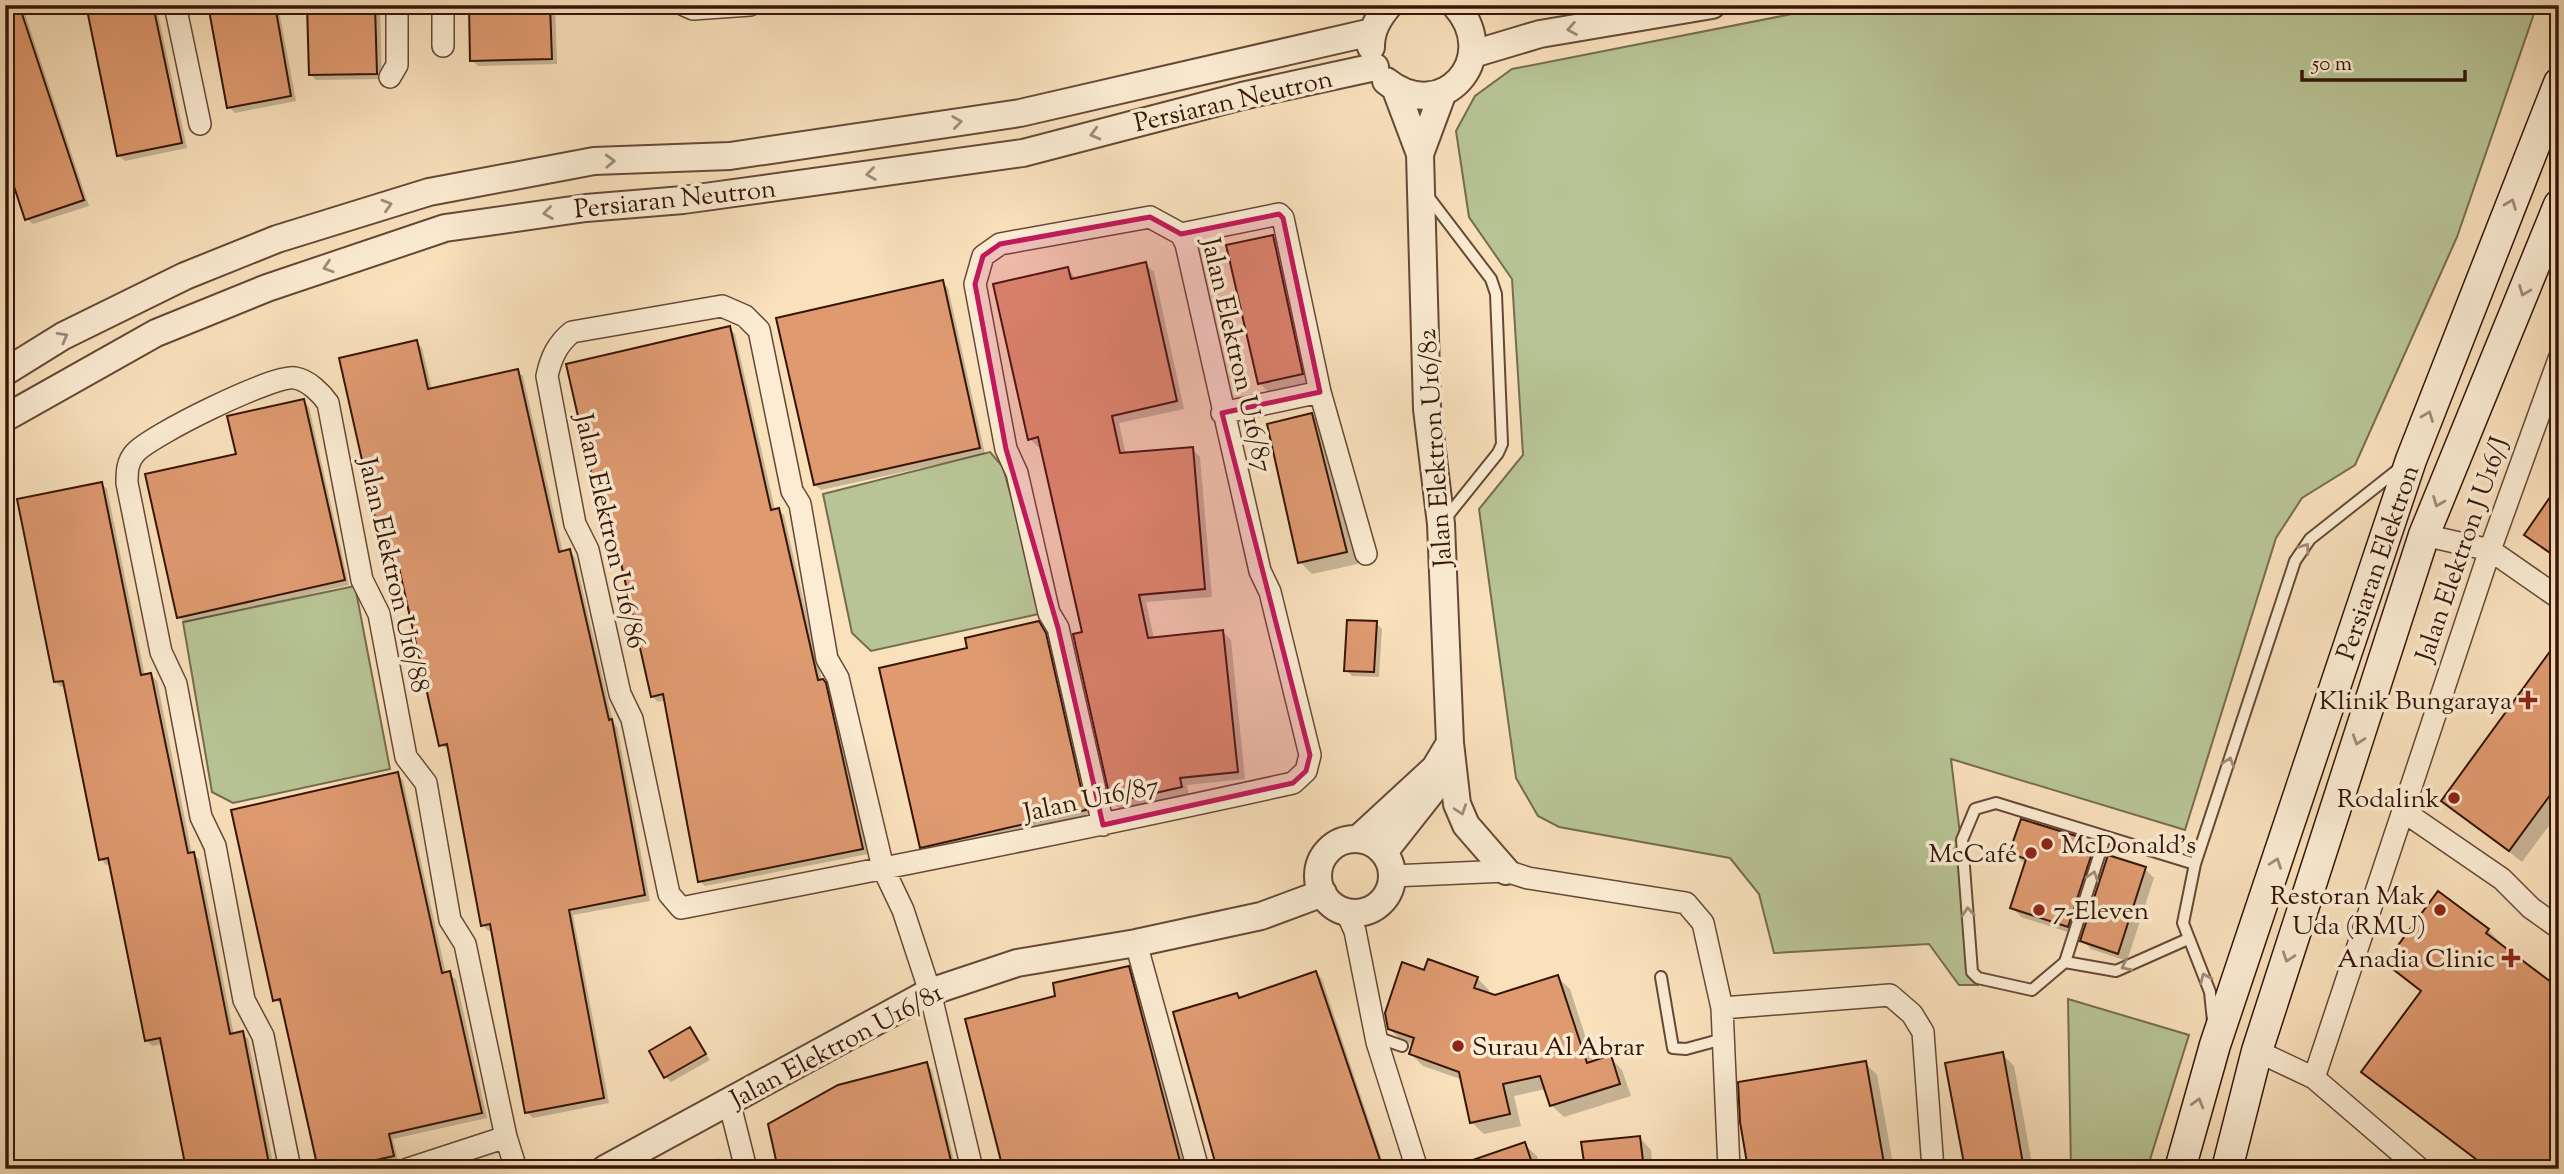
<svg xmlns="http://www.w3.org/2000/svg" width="2564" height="1174" font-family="'Sorts Mill Goudy',serif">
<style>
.green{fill:#b8c495;stroke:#776c4f;stroke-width:2}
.shadow{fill:#0003}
.building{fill:#df9a70;stroke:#361509;stroke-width:2}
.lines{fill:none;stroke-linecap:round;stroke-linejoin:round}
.service-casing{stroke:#674836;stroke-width:14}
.minor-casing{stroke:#674836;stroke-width:24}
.tertiary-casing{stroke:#674836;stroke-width:30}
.secondary-casing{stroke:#361509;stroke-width:33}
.service{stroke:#fbecd3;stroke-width:10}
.minor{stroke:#fbecd3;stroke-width:21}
.tertiary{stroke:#fbecd3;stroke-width:26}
.secondary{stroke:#fbecd3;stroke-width:30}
.oneway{stroke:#a28b78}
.marked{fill:#c2185b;fill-opacity:0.2;stroke:#c2185b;stroke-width:5;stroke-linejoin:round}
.poi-dot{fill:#8f2418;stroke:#fbecd3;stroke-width:2.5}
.labels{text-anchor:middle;stroke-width:7;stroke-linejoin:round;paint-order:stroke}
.street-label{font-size:26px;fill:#361509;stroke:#fbecd3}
.poi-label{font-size:26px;fill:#361509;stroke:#fbecd3;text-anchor:end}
</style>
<rect width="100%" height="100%" fill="#f9e1bc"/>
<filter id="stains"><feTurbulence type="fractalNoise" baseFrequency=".00286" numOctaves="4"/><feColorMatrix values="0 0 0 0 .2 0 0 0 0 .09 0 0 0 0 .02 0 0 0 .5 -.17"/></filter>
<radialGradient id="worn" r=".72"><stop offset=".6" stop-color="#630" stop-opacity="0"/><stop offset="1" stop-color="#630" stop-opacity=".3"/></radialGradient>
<!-- green -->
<path class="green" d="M1838,5H2537L2457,237L2355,465L2302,498L2276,538L2185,830L1951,759L1978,985H1959L1929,944L1774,953L1759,894L1730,858L1559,827L1538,816L1516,778L1479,509L1523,455L1512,279L1469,217L1456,131L1475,96L1512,69Z
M990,452L1003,467L1043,613L871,651L852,633L823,494Z
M355,586L390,769L233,803L212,792L183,622Z
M2068,999L2189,1035L2147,1169H2071Z"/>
<!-- shadow -->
<path class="shadow" d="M5,5H22L89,206L33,224L27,219Z
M87,5H156L187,148L125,161L119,156Z
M210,5H278L296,101L235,113L229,107Z
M309,5H380L382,79L316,80L310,74Z
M471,5H555L557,64L478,66L472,60Z
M1273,236L1285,249L1314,386L1272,396L1260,383Z
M1145,264L1154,272L1184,409L1119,423L1126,455L1192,449L1200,457L1212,597L1146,602L1154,639L1223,632L1231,640L1245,779L1187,785L1189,795L1121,810L1113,802L1084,634L1042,446L1038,447L1030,439L1068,269L1077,280Z
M942,282L948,288L985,454L821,490L815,485Z
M729,328L735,334L775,510H778L784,515L822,681L831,690L868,854L705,886L700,881L666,700L658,702L652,696L617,538L612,539L606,533Z
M417,342L422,348L432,390L517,371L523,376L563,553L570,551L575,557L613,722L617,727L650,901L573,915L609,1103L533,1118L527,1112L493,930L488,931L483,925L450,750L441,745L402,574L395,576L389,570Z
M303,401L309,407L349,585L185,623L179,617L238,456Z
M1312,415L1324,428L1358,564L1312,574L1300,562Z
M101,484L107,489L145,676L151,675L157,681L192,854L199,859L234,1035L242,1033L248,1039L274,1169H188L163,1044L152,1046L146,1040L111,864L106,865L101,859L66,686L61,687L55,681Z
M2559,487V561L2527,535Z
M1038,623L1051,640L1091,816L927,853L921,847L969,649Z
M1376,623L1382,629L1379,677L1352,676L1346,670Z
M2559,647V812L2522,862L2443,800Z
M397,774L403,780L446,974L456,979L487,1118L393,1139L398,1161L365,1169H320L283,1005L275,1000Z
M2083,840L2101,861L2077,935L2021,917L2012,907L2026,864L2011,853Z
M2145,869L2154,878L2127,961L2091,949L2082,940Z
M2488,930L2500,942L2559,1169H2488L2363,1072L2422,992L2387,963Z
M1128,968L1134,974L1185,1169H1005L1058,997Z
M1425,972L1477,978L1489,990L1488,994L1495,997L1557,977L1570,989L1594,1063L1610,1057L1622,1070L1631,1096L1564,1117L1551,1105L1546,1089L1514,1096L1521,1126L1484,1134L1471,1122L1463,1080L1423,1066L1411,1054L1414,1045L1402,1041L1389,1028Z
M1316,973L1322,979L1385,1169H1219L1237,995L1240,999Z
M690,1030L710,1060L671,1082L665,1077Z
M2002,1054L2014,1066L2033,1169H1967Z
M1865,1063L1877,1075L1894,1169H1750Z
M926,1064L932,1070L956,1169H780Z
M1639,1137L1651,1150L1653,1169H1586Z
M1524,1144L1537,1156L1541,1169H1480Z
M719,1158L727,1169H683Z"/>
<!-- building -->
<path class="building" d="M5,5H19L84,200L25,220L5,159Z
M86,5H153L182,143L117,156Z
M208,5H275L291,96L227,108Z
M307,5H375L377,74L309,75Z
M469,5H550L552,59L470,61Z
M1273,235L1303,374L1258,384L1226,245Z
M1146,262L1177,401L1112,416L1120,453L1193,447L1205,589L1139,595L1148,638L1223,630L1238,772L1180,778L1182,787L1111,803L1073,634L1082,632L1038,437L1028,440L993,284L1068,267L1071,279Z
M943,280L980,448L814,485L776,318Z
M730,326L771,510L779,508L818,680L823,679L826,683L863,849L698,882L663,694L651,697L614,532L605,534L566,364Z
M417,340L428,389L518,369L559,552L570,549L609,720L612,719L645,895L569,910L604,1098L525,1113L490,924L481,926L447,744L439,746L399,568L387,571L339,358Z
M304,399L345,580L177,618L145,474L236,454L227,416Z
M1312,413L1347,552L1298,563L1267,424Z
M102,482L141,675L151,673L188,853L194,852L230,1034L243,1031L270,1169H186L160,1038L145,1041L108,858L99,860L63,681L54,682L17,499Z
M2559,484V559L2524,535Z
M1347,620L1377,621L1374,672L1344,671Z
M1039,621L1046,633L1086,810L920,848L879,668L967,648L965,638Z
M2559,639V783L2509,851L2441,801Z
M398,772L442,973L450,971L482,1113L389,1134L394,1156L336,1169H318L280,999L273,1001L231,810Z
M2021,819L2083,838L2081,846L2093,850L2068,927L2010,908L2026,859L2009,853Z
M2108,855L2146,867L2118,954L2080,941Z
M2438,891L2489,929L2486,933L2559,988V1169H2489L2361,1072L2421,991L2385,963Z
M1428,959L1478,977L1474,988L1495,995L1558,975L1587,1063L1611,1055L1620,1084L1550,1106L1540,1076L1503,1084L1510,1114L1470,1123L1459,1072L1409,1054L1414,1038L1388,1029L1385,1013L1402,962L1424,970Z
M1129,966L1182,1169H1093L1092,1164L1073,1169H1003L965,1019L1055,996L1053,983Z
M1316,971L1383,1169H1217L1173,1012L1237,993L1239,998Z
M690,1027L706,1054L664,1078L649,1051Z
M2003,1052L2024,1169H1965L1945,1063Z
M1866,1061L1885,1169H1748L1740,1122L1738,1082Z
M927,1062L953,1169H778L768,1124L838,1085Z
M1640,1136L1644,1169H1585L1581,1142Z
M1525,1142L1534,1169H1456L1455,1166Z"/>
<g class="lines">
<defs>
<path id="service" d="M1427,195L1491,279L1496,294L1502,444L1498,453L1445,519
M2188,939L2116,971L2065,962L2032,990L1978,978L1972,972L1962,840L1975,809L1996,803L2195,864
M2065,962L2105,837
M1661,977L1673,1048L1686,1049L1723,1039
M2213,1021L2210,992L2183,923L2195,864L2295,561L2310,539L2400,468
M1377,1042L1382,1039L1402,1046"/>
<path id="minor" d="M175,5L200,124
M443,5V46
M684,5L693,9L750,5
M390,77L397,65V5
M1181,234L1279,214L1283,218L1320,392L1366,554
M1222,413L1320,392
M2424,535L2490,550L2559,598
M2403,811L2502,879L2531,908L2559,928
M1392,876L1506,871L1528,878L1686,903L1703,923L1722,1008L1729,1169
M1346,911L1355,931L1377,1042L1417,1169
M1136,943L1198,1169
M1722,1008L1890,995L1912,1014L1923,1032L1933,1169
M2257,1051L2314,1078L2420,1169
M2314,1078L2490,550L2559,359
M729,1101L746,1169
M290,1169L263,1036L244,1000L215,846L201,817L176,684L161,652L127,483C127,472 127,462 135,453C149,436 274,374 295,378C308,380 321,393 328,403L362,580L379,614L406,757L426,783L450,920L465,944L506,1137L516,1169
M408,1169L506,1137
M972,1169L930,992L903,910L883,868L838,678L827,659L800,504L792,491L759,330L745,316L722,306L572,332C557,344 551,358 547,376L575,524L588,550L620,694L632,719L669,894L681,908C886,868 1090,828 1293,783L1306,771L1310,755L1270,592L1260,571L1186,244L1181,234L1150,217L1000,244L983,256L975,284L1006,449L1017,473L1049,613L1058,628L1103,825"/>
<path id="tertiary" d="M1371,47C1371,30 1378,18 1389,5
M1473,54L1540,34L1712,5
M1386,81C1442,126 1503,58 1455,5
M1396,90L1420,154L1427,409L1441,524L1450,743L1457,804L1466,825L1506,871
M1420,154L1443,92
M5,372L63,336L185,276L277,239L429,192L594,161L730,156L1020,113L1372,32
M5,418L156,333L267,288L445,228L586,208L683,200L1023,153L1242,96L1375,67
M1358,839L1435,768L1450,743
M1318 876a37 37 0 1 1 74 0a37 37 0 1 1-74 0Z
M1384,852L1440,781
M605,1169L930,992L1017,963L1136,943L1261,916L1323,893"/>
<path id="secondary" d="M2180,1169L2215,1045L2411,460L2559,83
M2227,1169L2257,1051L2424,535L2559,205"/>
</defs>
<!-- service casing -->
<use href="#service" class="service-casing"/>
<!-- minor casing -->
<use href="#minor" class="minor-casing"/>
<!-- tertiary casing -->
<use href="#tertiary" class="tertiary-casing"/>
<!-- secondary casing -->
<use href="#secondary" class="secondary-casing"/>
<!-- service -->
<use href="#service" class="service"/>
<!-- minor -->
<use href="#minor" class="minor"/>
<!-- tertiary -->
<use href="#tertiary" class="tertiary"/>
<!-- secondary -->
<use href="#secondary" class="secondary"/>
</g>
<!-- one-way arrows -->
<defs><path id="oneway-chevron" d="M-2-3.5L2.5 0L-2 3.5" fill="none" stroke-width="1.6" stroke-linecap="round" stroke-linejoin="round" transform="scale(1.75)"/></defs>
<g class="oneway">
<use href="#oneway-chevron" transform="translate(1572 29) rotate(170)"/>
<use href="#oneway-chevron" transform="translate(957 122) rotate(-8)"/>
<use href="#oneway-chevron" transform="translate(1095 134) rotate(165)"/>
<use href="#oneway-chevron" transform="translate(610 161) rotate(-2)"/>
<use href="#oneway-chevron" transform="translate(871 174) rotate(172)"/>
<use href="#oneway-chevron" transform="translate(2511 204) rotate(-69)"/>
<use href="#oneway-chevron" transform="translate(387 205) rotate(-17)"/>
<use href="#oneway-chevron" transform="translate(548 213) rotate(172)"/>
<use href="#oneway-chevron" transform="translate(328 267) rotate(162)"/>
<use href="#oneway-chevron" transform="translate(2524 291) rotate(112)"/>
<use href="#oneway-chevron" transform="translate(63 337) rotate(-29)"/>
<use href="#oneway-chevron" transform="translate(2428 416) rotate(-69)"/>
<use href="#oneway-chevron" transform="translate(2438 502) rotate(112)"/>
<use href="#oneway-chevron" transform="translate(2305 548) rotate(-55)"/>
<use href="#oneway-chevron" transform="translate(2358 740) rotate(108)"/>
<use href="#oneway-chevron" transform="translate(2229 762) rotate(-72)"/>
<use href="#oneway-chevron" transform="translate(1461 810) rotate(71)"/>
<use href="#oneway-chevron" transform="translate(2276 863) rotate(-71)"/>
<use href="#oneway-chevron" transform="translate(2093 876) rotate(-72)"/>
<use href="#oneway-chevron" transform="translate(1968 912) rotate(-94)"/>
<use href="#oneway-chevron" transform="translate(2288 957) rotate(108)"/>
<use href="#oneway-chevron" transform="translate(2126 966) rotate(154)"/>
<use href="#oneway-chevron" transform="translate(2205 978) rotate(-113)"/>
<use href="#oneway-chevron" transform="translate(2198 1103) rotate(-74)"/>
</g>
<!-- marked area -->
<path class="marked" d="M1279,214L1283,218L1320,392L1222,413L1310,755L1306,771L1293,783L1103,825L1058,628L1006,449L975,284L983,256L1000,244L1150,217L1181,234Z"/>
<!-- markers -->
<g class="poi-dot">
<path d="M2524.5 689.5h7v7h7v7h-7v7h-7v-7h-7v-7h7z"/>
<circle cx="2454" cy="798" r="7"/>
<circle cx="2047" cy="844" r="7"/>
<circle cx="2031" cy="853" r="7"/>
<circle cx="2039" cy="910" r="7"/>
<circle cx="2440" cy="910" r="7"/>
<path d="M2507.5 947.5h7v7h7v7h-7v7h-7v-7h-7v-7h7z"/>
<circle cx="1458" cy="1046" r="7"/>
</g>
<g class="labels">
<!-- street labels -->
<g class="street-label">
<text transform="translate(1233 100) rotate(-13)" y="9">Persiaran Neutron</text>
<text transform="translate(675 198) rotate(-6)" y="9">Persiaran Neutron</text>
<text transform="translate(1238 355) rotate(77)" y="9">Jalan Elektron U16/87</text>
<text transform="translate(1434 448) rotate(-94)" y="9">Jalan Elektron U16/82</text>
<text transform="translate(611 531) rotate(77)" y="9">Jalan Elektron U16/86</text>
<text transform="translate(2461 549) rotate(-71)" y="9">Jalan Elektron J U16/J</text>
<text transform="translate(2377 562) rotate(-71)" y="9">Persiaran Elektron</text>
<text transform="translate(395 575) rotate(77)" y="9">Jalan Elektron U16/88</text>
<text transform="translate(1091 798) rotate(-12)" y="9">Jalan U16/87</text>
<text transform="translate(836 1045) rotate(-28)" y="9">Jalan Elektron U16/81</text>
</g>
<!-- poi labels -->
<g class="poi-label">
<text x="2512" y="709">Klinik Bungaraya</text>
<text x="2440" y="807">Rodalink</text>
<text x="2061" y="853" text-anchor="start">McDonald's</text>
<text x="2017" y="862">McCafé</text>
<text x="2426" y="904">Restoran Mak<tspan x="2426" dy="30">Uda (RMU)</tspan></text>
<text x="2053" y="919" text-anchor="start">7-Eleven</text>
<text x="2495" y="967">Anadia Clinic</text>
<text x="1472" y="1055" text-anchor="start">Surau Al Abrar</text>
</g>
</g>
<!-- margin -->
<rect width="2564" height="1174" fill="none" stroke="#f9e1bc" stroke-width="28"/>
<rect x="7" y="7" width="2550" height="1160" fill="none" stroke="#361509" stroke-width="3.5"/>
<rect x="14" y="14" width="2536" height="1146" fill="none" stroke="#361509" stroke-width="2"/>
<!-- scale -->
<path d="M2302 70v10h163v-10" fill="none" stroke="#361509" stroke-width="3.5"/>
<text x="2312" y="70" font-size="21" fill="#361509" stroke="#fbecd3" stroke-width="5" paint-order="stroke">50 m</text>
<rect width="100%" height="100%" filter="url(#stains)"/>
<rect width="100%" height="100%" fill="url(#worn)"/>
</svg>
